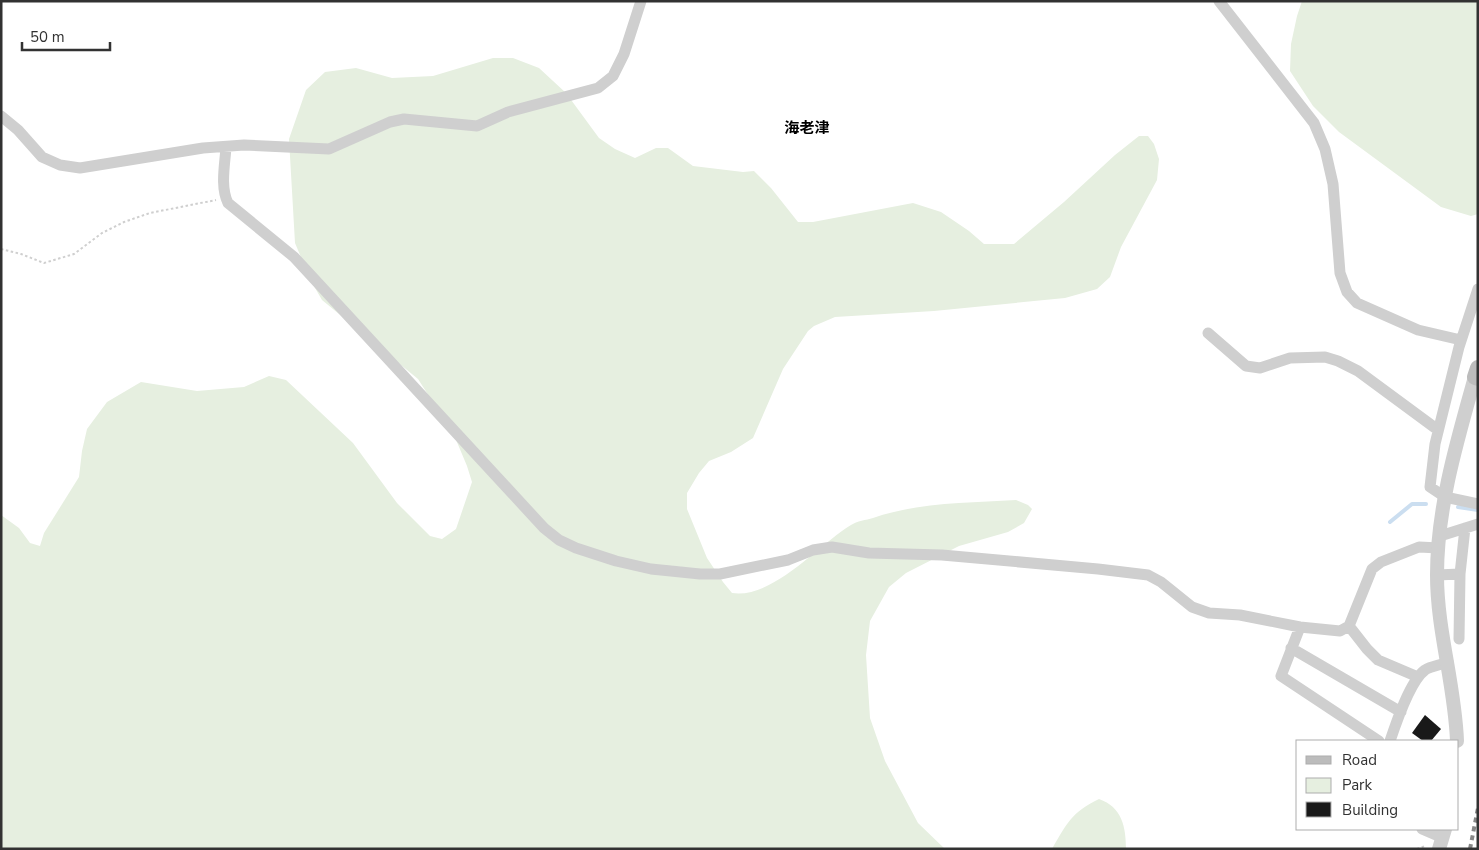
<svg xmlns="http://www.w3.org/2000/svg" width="1479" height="850" font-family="'Nunito Sans','Noto Sans JP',sans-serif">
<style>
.green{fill:#e6efe0}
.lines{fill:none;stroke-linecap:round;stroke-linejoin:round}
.stream{stroke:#cbdef0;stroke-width:4}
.building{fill:#191919}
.path{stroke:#cfcfcf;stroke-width:2;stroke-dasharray:2.5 2.5;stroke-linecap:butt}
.minor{stroke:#cfcfcf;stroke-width:11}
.tertiary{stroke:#cfcfcf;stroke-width:14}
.secondary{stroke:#bcbcbc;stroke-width:16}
.rail{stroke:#878787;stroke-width:4;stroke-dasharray:5 4;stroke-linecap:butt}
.labels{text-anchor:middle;stroke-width:5;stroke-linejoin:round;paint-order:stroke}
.quarter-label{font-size:15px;font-weight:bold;fill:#000;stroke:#fff}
</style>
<rect width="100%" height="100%" fill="#fff"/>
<!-- green -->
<path class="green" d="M1302,1H1478V214L1471,216L1441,207L1339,132L1313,106L1290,71L1291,44L1297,16Z
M493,58H513L539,68L566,93L599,138L615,149L635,158L656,148H668L693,166L743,172L754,171L771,188L798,222H813L913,203L941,212L969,231L984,244H1014L1064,202L1115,155L1139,136H1148L1154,144L1159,159L1157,180L1121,247L1110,277L1097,289L1065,298L934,311L835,317L814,326L808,331L783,369L753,438L731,452L709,461L699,473L687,493V509L707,558L723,582L732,593C773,599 818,545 851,525C857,521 866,520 873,518C919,502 968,503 1016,500L1028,505L1032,509L1024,523L1008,532L959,546L906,573L889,587L870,621L866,655L870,718L885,761L918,823L945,849H1V515L19,528L30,543L40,546L44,533L79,477L82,451L87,429L107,402L141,382L197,391L244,387L269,376L286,380L353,443L397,503L430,536L442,539L456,529L472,482L467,466L454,435L418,379L322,300L311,281L295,243L289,139L306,90L325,72L356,68L392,78L433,76Z
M1099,799C1122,807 1126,827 1126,849H1052C1067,823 1071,813 1099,799Z"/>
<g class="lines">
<!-- stream -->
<path class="stream" d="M1458,507L1478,510
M1390,522L1412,504H1426"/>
</g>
<!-- building -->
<path class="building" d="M1425,715L1441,729L1431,741H1423L1412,733Z"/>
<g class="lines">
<!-- path -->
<path class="path" d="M1,249L21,254L44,263L74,254L102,233L124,222L150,213L216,200
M1417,849L1425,846"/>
<!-- minor -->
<path class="minor" d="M1219,1L1314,123L1325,149L1333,184L1340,273L1347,292L1357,303L1418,330L1461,340
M1,116L18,130L42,157L60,165L80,168L203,148L244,145L329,149L390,122L404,119L477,126L508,112L598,88L613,76L624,54L641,1
M226,147C225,164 220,187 228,203L294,257L544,528L559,540L576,548L616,561L651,569L700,574H720L788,560L813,550L832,547L869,553L942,555L1098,569L1148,575L1161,582L1192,607L1209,613L1240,615L1300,627L1340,631L1349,626L1372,569L1381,562L1419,547L1439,548
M1478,289L1459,347L1435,444L1430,487L1445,497L1478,504
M1208,333L1246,366L1260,368L1290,358L1325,357L1338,361L1358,371L1438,430
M1440,536L1478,524
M1437,575L1460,574
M1349,626L1367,649L1378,660L1418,677
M1300,627L1281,676L1379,741
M1459,639L1460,574L1465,528
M1291,648L1401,712
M1390,741C1396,723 1410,681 1425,670C1431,666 1441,665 1448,662
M1422,829L1443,838"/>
<!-- tertiary -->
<path class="tertiary" d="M1457,741C1455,685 1437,631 1437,575C1437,508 1457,441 1475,377
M1439,849L1445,829"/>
<!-- secondary -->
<path class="secondary" d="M1478,368L1475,377L1478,378"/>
<!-- rail -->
<path class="rail" d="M1470,849L1478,808"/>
</g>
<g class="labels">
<!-- quarter labels -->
<g class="quarter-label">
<text x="807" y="133">海老津</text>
</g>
</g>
<!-- border -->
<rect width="1479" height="850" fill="none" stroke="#323232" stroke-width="5"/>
<!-- legend -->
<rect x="1296" y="740" width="162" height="90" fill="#ffffff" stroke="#adadad"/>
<rect x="1306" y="756" width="25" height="8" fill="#bcbcbc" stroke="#adadad"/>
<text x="1342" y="765" font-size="15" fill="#323232">Road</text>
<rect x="1306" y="778" width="25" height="15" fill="#e6efe0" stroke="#adadad"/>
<text x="1342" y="790" font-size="15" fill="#323232">Park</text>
<rect x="1306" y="802" width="25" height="15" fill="#191919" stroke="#adadad"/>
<text x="1342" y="815" font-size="15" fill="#323232">Building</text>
<!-- scale -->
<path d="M22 42v8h88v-8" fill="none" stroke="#323232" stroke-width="2.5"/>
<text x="30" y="42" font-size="15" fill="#323232" stroke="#ffffff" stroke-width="4" paint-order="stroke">50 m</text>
</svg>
